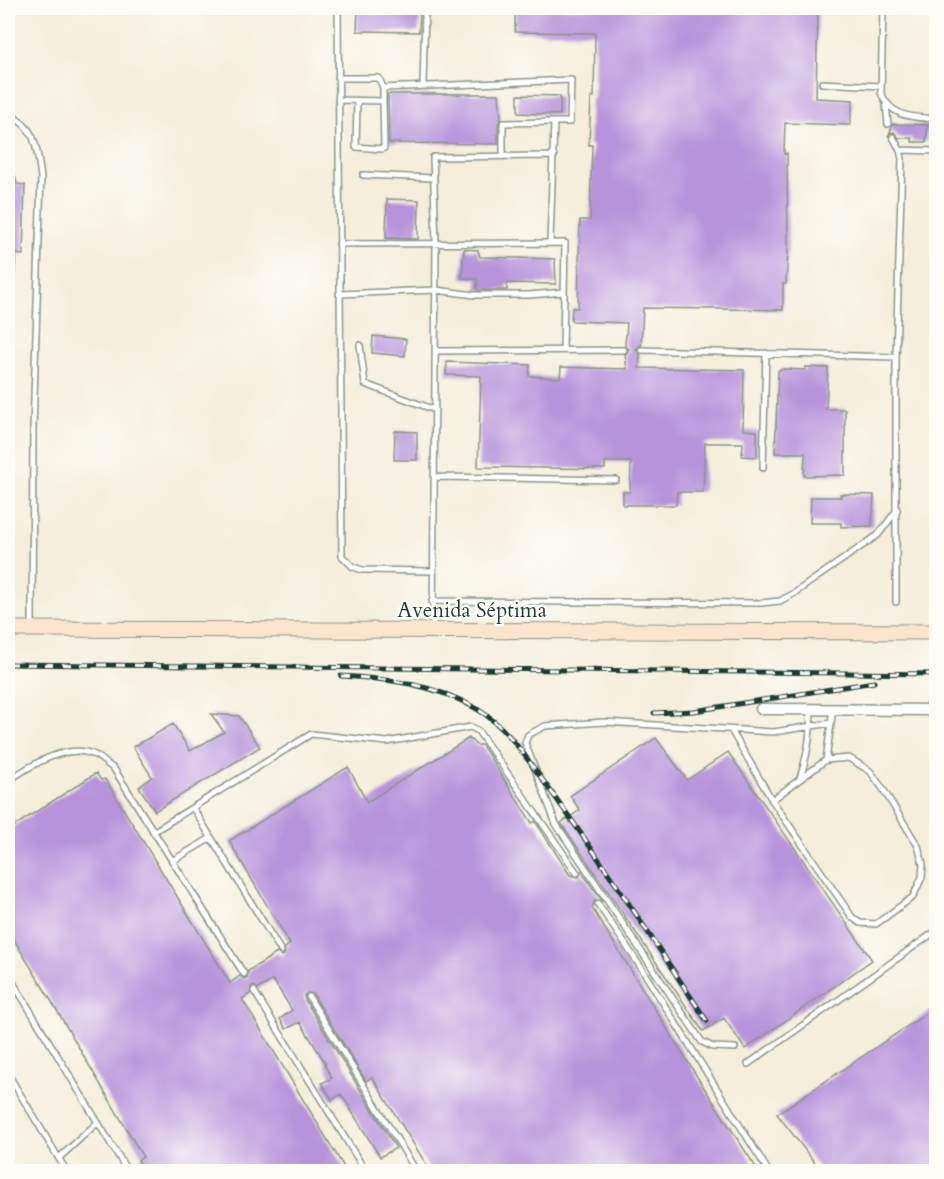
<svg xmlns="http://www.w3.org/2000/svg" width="944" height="1179" font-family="Cardo,serif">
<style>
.building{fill:#b693db}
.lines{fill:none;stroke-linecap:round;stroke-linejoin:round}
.lane-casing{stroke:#8a9687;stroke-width:8}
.street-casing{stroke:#8a9687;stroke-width:13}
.secondary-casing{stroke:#8a9687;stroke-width:17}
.lane{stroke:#fff;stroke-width:5}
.street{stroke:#fff;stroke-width:10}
.secondary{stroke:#fce5cf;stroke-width:15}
.rail-casing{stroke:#1f3d34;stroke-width:5}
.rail{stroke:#fdfcf7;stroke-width:3;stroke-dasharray:9;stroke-linecap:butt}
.labels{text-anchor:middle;stroke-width:5;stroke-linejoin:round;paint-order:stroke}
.street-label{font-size:21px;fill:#1f3d34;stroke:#fdfcf7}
</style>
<rect width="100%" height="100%" fill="#fdfcf7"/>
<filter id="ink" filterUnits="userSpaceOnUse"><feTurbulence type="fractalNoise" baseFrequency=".0167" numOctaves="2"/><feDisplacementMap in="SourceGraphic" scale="12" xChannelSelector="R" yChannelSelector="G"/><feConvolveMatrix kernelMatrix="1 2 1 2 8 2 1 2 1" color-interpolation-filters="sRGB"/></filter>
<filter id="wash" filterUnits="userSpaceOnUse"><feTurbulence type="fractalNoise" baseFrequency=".008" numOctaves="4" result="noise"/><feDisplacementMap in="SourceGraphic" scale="24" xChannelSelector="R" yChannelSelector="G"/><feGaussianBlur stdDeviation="1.35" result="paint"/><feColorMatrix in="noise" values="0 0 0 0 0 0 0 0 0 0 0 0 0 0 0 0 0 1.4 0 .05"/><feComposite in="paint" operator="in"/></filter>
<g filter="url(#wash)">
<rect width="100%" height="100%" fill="#f4eeda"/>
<g id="blocks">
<!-- building -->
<path class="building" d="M358,8H420L419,32L357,31Z
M515,8H818L816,98L853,100L850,125L785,123L784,154L787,153L788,252L786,284H783V310L643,308L641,345L636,349L640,355L639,368L744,370L743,430L757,431V457L742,456L743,443H705L703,492H677L676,505H623V492H630L631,462H605V469L478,467L481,376L446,375L447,362L530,365L529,376L560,378L561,367L627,369L625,355L629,349L625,345L627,323L571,321L572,308H578L580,220H590L592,145H589L591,97H594L595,33L515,32Z
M388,94H499L501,119L498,123V144L389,143Z
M518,95L560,96V115L518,113Z
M893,124L928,125L926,142H912V138H899L894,132L890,133L888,137Z
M8,176H15L17,184L25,185L23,255L16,254L14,282H8Z
M387,199L419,200L418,239L386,238Z
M464,249L478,250L480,257L555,259L556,284L507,283V290H477V279L462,278Z
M373,336L406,339L405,356L372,353Z
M805,367L828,368L826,409H845V475L804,476L805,453H775L778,371L783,369L805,370Z
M395,431L417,432V460H394Z
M840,494L874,495L872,526L841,527V523H810L811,497H841Z
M211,714L239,716L260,747L155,811L139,787L152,777L133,747L173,724L190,751L224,732Z
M469,738L476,745H482L532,823L535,821L570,875L579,877L581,871L602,901L595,900L592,908L701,1083L759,1172H431L372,1077L366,1081L313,994L307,993L304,995L305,1000L396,1148L380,1157L341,1094L332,1100L322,1083L332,1078L325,1065L326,1064L300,1022L286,1029L280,1019L292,1010L273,980L258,989L254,986L251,987L250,994L242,999L347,1172H145L138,1160L143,1157L52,1002L8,930V830L96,773L101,780L105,779L230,983L240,976L244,979L247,978L248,971L277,953L281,956L284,955L285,948L290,944L229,841L348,767L367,802Z
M656,738L687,780L728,752L872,960L745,1049L724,1018L703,1031L561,823L580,810L570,796Z
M936,1007V1172H822L777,1114Z"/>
</g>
</g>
<g filter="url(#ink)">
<use href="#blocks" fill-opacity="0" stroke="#8a9687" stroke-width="1.5"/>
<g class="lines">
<defs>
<path id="lane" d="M338,8L342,556L353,567L363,570L432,571
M883,8L881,93C892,118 912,117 936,119
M338,78H379L383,88V101L338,100
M822,83L881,86
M423,86L425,8
M383,88L571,80L570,122H554L550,243
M357,101L356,147L382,149L384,148L383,101
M886,104L888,124
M8,114C37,127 37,149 41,178L33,429L32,627
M893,137L900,150
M503,156V123L554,122
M363,175L434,178
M339,244L565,243L563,349
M339,294L436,290L475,295H529L564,292
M360,345L365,384L435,410
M641,350L896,357
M436,351L624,350
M763,468L766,353
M434,477L616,480
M432,601L761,603L780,601L793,594L878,535L897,510
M896,602V357L902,159L900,150L936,151
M433,630L436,243L433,157L554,156
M731,730L772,800L826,760L849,758L870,771L883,789L918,846L923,864L922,877L913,897L876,924L860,923L852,917L772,800
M826,760L833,709
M800,778C808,755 811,733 811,709
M8,781C29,766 68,742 95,755C101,758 108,765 114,769L244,974
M193,808L281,951
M153,832L311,734L387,742L471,727L478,731L577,873
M172,861L211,838
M598,904L638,963L769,1172
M8,974L128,1172
M254,991L366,1172
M309,997L417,1172
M735,1048L713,1047L702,1042L556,824L525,743L528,735L545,726L604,722L774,732L831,723
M748,1064L936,931
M8,1074L67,1172
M59,1158L97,1123"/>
<path id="street" d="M761,709L936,710"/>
<path id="secondary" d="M8,629L936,632"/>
</defs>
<!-- lane casing -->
<use href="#lane" class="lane-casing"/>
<!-- street casing -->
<use href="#street" class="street-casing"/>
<!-- secondary casing -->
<use href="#secondary" class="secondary-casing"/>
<!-- lane -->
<use href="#lane" class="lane"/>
<!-- street -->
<use href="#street" class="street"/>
<!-- secondary -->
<use href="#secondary" class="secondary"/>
<defs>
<path id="rail" d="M8,664L936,674
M341,676C389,679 435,684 477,709C509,728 528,761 550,790C605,865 655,944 707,1021
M654,713L694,711L874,682"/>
</defs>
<!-- rail casing -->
<use href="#rail" class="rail-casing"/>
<!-- rail -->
<use href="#rail" class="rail"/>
</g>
</g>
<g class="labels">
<!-- street labels -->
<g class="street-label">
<text x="472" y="617">Avenida Séptima</text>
</g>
</g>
<!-- margin -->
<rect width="944" height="1179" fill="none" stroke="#fdfcf7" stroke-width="30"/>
</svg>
